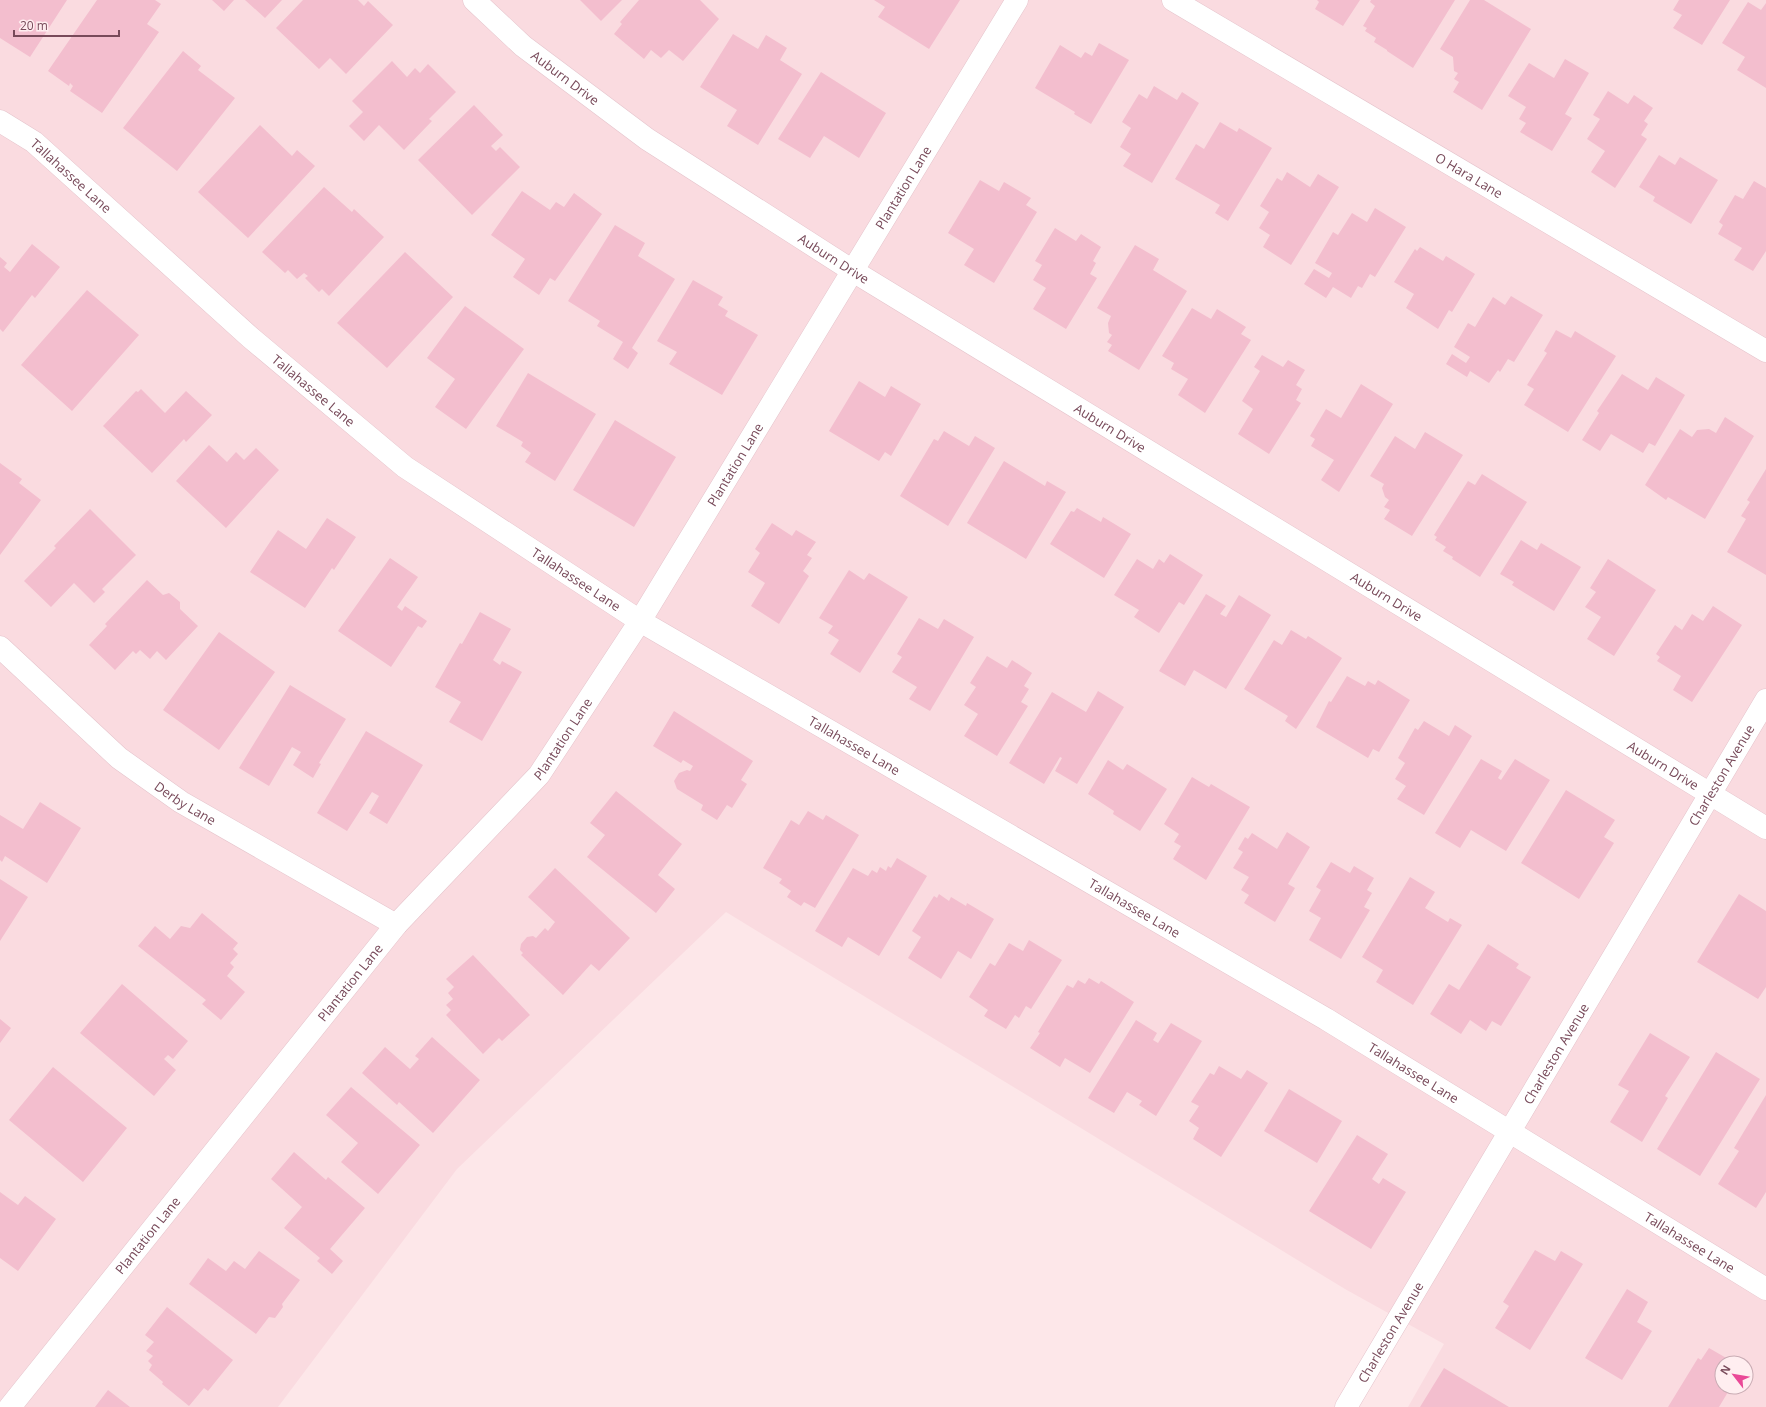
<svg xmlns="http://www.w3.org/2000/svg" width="1766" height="1407" font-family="'Open Sans',sans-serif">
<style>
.residential{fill:#fadbe0;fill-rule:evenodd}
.building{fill:#f3bece}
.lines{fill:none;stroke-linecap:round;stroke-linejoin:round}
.minor-casing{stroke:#e5c4cc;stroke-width:23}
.tertiary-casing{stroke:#e5c4cc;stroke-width:23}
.minor{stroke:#fff;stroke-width:22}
.tertiary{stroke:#fff;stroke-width:22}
.labels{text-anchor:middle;stroke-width:4;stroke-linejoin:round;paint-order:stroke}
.street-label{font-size:13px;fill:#784a5a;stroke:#ffeef0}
</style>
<rect width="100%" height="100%" fill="#fde7e9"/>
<!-- residential -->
<path class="residential" d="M0,0H1766V1407H1408L1444,1344L1345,1289L726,912L457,1169L278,1407H0ZM1722,1363H1746V1387H1722Z"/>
<!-- building -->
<path class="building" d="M0,0H67L30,57L0,38Z
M97,0H155L161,4L147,24L159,32L102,113L70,91L73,86L70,83L69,86L48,71Z
M212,0H234L224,11Z
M245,0H282L265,18Z
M303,0H358L364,6L368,1L393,25L346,74L330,58L319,69L276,28Z
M580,0H622L601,21Z
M639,0H700L719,19L683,61L669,50L661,58L651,50L644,59L614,34L622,24L620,22Z
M874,0H960L929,49L878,17L885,7Z
M1317,0H1360L1343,26L1315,9L1319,2Z
M1371,0H1455L1413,68L1387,51V50L1374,42L1376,38L1365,31L1367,28L1363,26L1375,6L1370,2Z
M1470,0H1484L1531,29L1482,110L1453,92L1459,82L1454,79L1458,73L1454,71L1453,57L1440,49Z
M1679,0H1730L1702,45L1673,28L1682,15L1673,10Z
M1748,2L1761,10L1766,3V88L1737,70L1745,57L1722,43Z
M733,34L758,49L766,35L787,48L780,60L802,74L758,145L727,126L737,110L700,87Z
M1099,43L1129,60L1091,124L1074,114L1075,112L1035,88L1060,45L1081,58L1085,52L1092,56Z
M183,51L201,66L198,70L235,98L177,171L123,128Z
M1565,59L1589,73L1565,114L1572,118L1552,151L1520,132L1526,123L1519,119L1526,107L1508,96L1529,63L1554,78Z
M392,61L407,77L415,68L420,73L428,64L456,92L429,119L432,121L404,150L379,125L364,141L349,126L363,112L352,101Z
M821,72L886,113L859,158L824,136L810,158L778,139Z
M1154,86L1177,100L1182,92L1199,103L1152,183L1123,166L1131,154L1120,147L1131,128L1122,122L1139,94L1147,99Z
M1608,91L1628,104L1634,95L1653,108L1644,121L1648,124L1641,135L1647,139L1615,188L1591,172L1605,151L1587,139L1600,119L1593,115Z
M474,105L503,135L491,146L496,151L500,147L520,167L472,215L418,160Z
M1220,122L1237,132L1239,128L1272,148L1228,221L1215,213L1220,205L1175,179L1196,144L1204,149Z
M260,125L292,156L297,150L315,166L248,238L198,192Z
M1659,155L1675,165L1680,157L1718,180L1691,224L1653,201L1655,197L1639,187Z
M1287,172L1310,187L1318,174L1339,187L1291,265L1263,247L1270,235L1259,228L1269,212L1260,206L1277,178L1282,181Z
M980,180L999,191L1004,182L1031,198L1026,205L1037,212L994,283L964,265L974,249L948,233Z
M1754,181L1766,188V251L1753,271L1734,260L1742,248L1718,234L1723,225L1719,222L1735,195L1743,199Z
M324,187L352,212L354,209L384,237L329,296L322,289L319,292L305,278L308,276L304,273L297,279L288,270L285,273L262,252Z
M522,191L550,210L556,202L564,207L574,193L602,214L555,281L550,278L539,295L513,277L525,259L491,235Z
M1375,208L1406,227L1375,277L1370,274L1362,288L1358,286L1351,298L1333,287L1326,298L1304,284L1314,269L1329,278L1332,273L1315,263L1333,232L1338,235L1352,213L1367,222Z
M615,225L645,243L638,256L675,279L632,348L638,353L628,369L613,359L623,342L597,326L600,321L568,301Z
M1055,228L1076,241L1081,234L1101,247L1093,261L1096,263L1090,274L1097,278L1066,329L1033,309L1046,288L1033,280L1042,265L1035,261Z
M32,244L60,267L35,298L32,295L3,332L0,329V257L7,263L4,267L10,272Z
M1135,245L1159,259L1153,270L1187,291L1139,370L1108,351L1112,345L1107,342L1112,335L1109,333L1108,323L1111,316L1097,308Z
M1420,247L1443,261L1446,256L1475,274L1452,312L1449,310L1438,329L1406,308L1414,294L1394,282L1415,249L1417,251Z
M405,252L453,297L387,368L337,323Z
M693,280L723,297L718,305L728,311L725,316L758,335L722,395L669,364L677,352L657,341Z
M87,290L139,335L72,411L21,365Z
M1511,296L1543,315L1514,362L1508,359L1500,372L1498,370L1489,383L1470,371L1467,377L1446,364L1452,354L1466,363L1470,357L1454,347L1468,323L1475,327L1493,297L1505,305Z
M465,306L524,349L466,429L435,407L455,379L427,358Z
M1192,308L1211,319L1217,309L1246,327L1241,334L1251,340L1205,413L1178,395L1188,379L1171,369L1174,363L1162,356Z
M1556,330L1571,338L1575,331L1616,356L1568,432L1524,405L1534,389L1527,385L1547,353L1544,351Z
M1262,355L1283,367L1288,360L1305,370L1296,385L1302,389L1296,400L1301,403L1269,454L1238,434L1253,409L1242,401L1260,371L1254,367Z
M528,373L596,414L555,481L525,462L531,453L521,446L523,442L496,426Z
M1622,374L1648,390L1656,377L1685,395L1655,446L1649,443L1643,453L1611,434L1600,451L1582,440L1599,413L1597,411Z
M859,381L885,397L891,386L921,404L891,456L885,452L879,461L829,431Z
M1361,384L1393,404L1339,492L1321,480L1334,460L1311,446L1315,439L1310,436L1326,409L1341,418Z
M141,389L165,413L186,391L212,415L186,442L184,439L152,473L103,426L136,391L138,392Z
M1725,417L1754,436L1705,519L1668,497L1666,500L1645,485L1680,429L1692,437L1697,430L1709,429L1716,433Z
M615,420L676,457L634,527L573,490Z
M944,431L969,446L975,436L995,448L948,526L900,496L934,439L938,441Z
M1425,432L1463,455L1412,536L1384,519L1390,510L1384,507L1389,500L1385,497L1382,488L1384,484L1370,476L1395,436L1415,449Z
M209,445L227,462L236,452L244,460L256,448L279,470L226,528L176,481Z
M1004,461L1045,486L1047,481L1066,492L1026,559L967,523Z
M0,463L22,479L19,483L41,500L0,555Z
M1766,469V575L1727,552L1746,519L1741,516L1750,502L1747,500Z
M1482,474L1527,502L1480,577L1452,559L1453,557L1443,551L1446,547L1435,540L1437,537L1434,535L1468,481L1475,485Z
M1077,508L1101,522L1103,517L1131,534L1104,578L1050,544L1071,511L1074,512Z
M90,509L136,555L102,589L105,592L94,603L74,583L51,607L24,581L56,548L54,546Z
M327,518L356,537L334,570L332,568L305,608L250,572L278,530L306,549Z
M772,523L792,536L796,530L816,542L807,555L812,558L803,571L809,576L779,624L751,606L765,583L748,572L760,553L755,549Z
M1521,540L1537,550L1541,543L1581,567L1554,611L1512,585L1514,582L1500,574Z
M1170,554L1203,575L1184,605L1179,602L1159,633L1134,617L1139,610L1114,595L1137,559L1153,569L1159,559L1164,563Z
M390,558L418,577L397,607L402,611L405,606L427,621L422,628L418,626L391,667L338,631Z
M1608,559L1656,590L1614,656L1587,639L1601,617L1585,607L1596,592L1590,588Z
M849,570L864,580L869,573L908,597L860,673L830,654L839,640L828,633L833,626L819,618Z
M147,580L163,595L169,593L180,602V609L198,626L166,660L157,651L150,659L140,650L136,654L133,651L115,670L89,645L107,626L105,624Z
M1206,594L1226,606L1220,614L1226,617L1239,595L1271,615L1226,689L1194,670L1185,686L1159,671Z
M1713,606L1742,625L1692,702L1673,690L1681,676L1657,661L1660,657L1656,654L1675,625L1682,630L1692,614L1703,621Z
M480,612L511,629L493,660L500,665L502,661L522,672L482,741L449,722L461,702L435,687L460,643L462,644Z
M919,618L938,629L944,619L974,637L930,711L909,699L917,687L892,672L902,657L897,654Z
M1291,630L1306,639L1308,636L1342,658L1296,729L1285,721L1288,716L1244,689L1274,640L1282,645Z
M219,632L275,672L219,750L163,710Z
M987,656L1007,668L1012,660L1032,673L1024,686L1029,689L1021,702L1028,706L997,756L964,736L978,714L964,705L976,687L970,683Z
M1347,676L1365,686L1368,681L1375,685L1378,680L1410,700L1379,752L1373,749L1368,758L1316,727L1329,701L1331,702Z
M290,685L346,719L319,763L321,764L313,778L293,765L301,752L292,747L269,786L239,768Z
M1098,691L1124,707L1077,784L1055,771L1062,758L1060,757L1044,784L1009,763L1052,692L1086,712Z
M674,711L753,761L741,780L747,784L732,808L727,805L717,820L701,810L703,805L677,789L674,781L679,773L687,770L690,771L693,766L683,760L681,763L653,746Z
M1424,721L1449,736L1455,725L1472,736L1424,815L1397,799L1406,786L1395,779L1405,763L1398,758L1415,728L1418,730Z
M366,731L423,765L387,824L369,813L379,796L372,792L347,831L317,813Z
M1481,759L1502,771L1498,778L1501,780L1515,759L1550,780L1506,851L1471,830L1460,848L1435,833Z
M1108,760L1123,770L1127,764L1167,789L1140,831L1113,814L1114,811L1088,794Z
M1192,777L1209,787L1211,784L1250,807L1206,880L1173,859L1181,846L1174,842L1179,834L1164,824Z
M1566,790L1615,820L1604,837L1614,843L1579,899L1521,863Z
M616,791L682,844L658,875L675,889L656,913L587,857L605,835L590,823Z
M40,802L81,828L47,883L5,856L2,862L0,860V815L23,829Z
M808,811L823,820L826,815L859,835L815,908L804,902L801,906L787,897L791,891L779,883L782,879L763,868L791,820L799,825Z
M1287,832L1310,847L1288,884L1295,888L1275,922L1244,903L1249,895L1241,890L1249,877L1233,868L1243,852L1238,849L1245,837L1248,839L1252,833L1277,849Z
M897,858L927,876L879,956L848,937L842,947L815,931L853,868L868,876L872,870L877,873L880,867L886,871L888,866L891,868Z
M1331,862L1350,873L1354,866L1374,878L1367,890L1372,893L1364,907L1370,910L1341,959L1309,940L1321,918L1309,911L1321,890L1316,887Z
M555,868L630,938L599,971L591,964L563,995L521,955L523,953L520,950L521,944L527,937L533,936L536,938L545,928L548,931L555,922L528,897Z
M1410,877L1435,892L1425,908L1448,922L1450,918L1462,925L1413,1005L1376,982L1383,970L1362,957Z
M0,879L28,897L0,941Z
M939,894L949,901L951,897L966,906L967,903L994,919L971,959L958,951L941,979L908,958L921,937L912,931L934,896L937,898Z
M1739,894L1766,911V987L1758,999L1697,962Z
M202,913L238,943L233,949L238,954L230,963L234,967L227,976L245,992L221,1020L202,1004L206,1000L138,946L155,926L170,939L181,926L190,928Z
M1029,940L1062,960L1031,1009L1026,1006L1019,1018L1015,1015L1006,1029L984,1016L988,1010L969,997L990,963L995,966L1009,943L1023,951Z
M1488,944L1519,964L1516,968L1531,977L1501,1026L1492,1021L1486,1031L1470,1020L1461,1034L1430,1014L1449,984L1459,990Z
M473,955L530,1015L502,1041L499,1038L483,1054L446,1015L451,1010L446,1005L453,999L448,993L454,987L446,979Z
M1089,978L1099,984L1101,981L1134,1002L1090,1073L1065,1058L1060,1067L1030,1048L1040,1033L1038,1032L1067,985L1073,988L1078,980L1085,984Z
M122,984L188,1041L173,1059L168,1055L164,1059L176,1070L154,1096L80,1033Z
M0,1019L11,1028L0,1043Z
M1136,1020L1157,1033L1153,1040L1158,1043L1171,1023L1202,1041L1156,1116L1139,1105L1142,1101L1127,1092L1114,1113L1088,1098Z
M1650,1033L1690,1057L1665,1096L1668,1098L1642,1142L1610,1122L1629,1091L1618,1085Z
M432,1037L480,1080L433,1133L399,1102L397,1105L362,1073L385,1047L410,1069L419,1059L415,1056Z
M1716,1052L1760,1079L1700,1176L1657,1149Z
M1219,1066L1241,1079L1247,1070L1268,1083L1221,1157L1193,1139L1199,1128L1189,1121L1199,1106L1191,1102L1210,1073L1214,1075Z
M53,1067L127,1128L83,1182L9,1120Z
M351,1087L420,1145L378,1194L341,1162L358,1143L326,1115Z
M1289,1089L1342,1121L1317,1163L1264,1131Z
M1766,1095V1192L1756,1208L1718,1184L1739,1151L1734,1148Z
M1357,1135L1388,1154L1372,1179L1379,1184L1383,1178L1406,1192L1371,1249L1309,1211Z
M294,1152L326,1180L328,1177L365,1208L330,1249L343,1261L332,1274L317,1261L320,1258L284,1228L302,1207L271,1179Z
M0,1192L18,1205L25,1196L56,1219L18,1271L0,1258Z
M1535,1250L1555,1261L1561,1251L1583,1264L1530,1350L1495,1328L1509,1306L1503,1302Z
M259,1251L300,1280L282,1304L283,1307L275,1318L269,1317L256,1334L189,1284L208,1258L226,1271L234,1261L245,1269Z
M1627,1289L1648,1302L1637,1322L1652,1331L1622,1380L1585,1358Z
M167,1307L233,1360L208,1391L204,1388L189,1406L162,1384L163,1382L149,1370L152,1365L148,1361L153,1356L146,1351L154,1342L145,1335Z
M1709,1348L1728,1359L1726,1363H1722V1387H1731L1719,1407H1668L1698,1358L1701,1360Z
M1444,1368L1509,1407H1420Z
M108,1390L130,1407H95Z"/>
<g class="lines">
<defs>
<g id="minor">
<path id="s1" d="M474,0L523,46L647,139L853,271L1766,828"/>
<path id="s2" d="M1173,0L1766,351"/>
<path id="s3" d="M0,121L34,142L251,338L405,467L640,621L1326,1019L1766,1289"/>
<path id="s4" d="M0,647L119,758L181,802L396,925"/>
<path id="s5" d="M10,1407L396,925L539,775L640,621L1017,0"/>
</g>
<g id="tertiary">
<path id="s6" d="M1346,1407L1766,700"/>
</g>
</defs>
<!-- minor casing -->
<use href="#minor" class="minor-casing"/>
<!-- tertiary casing -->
<use href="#tertiary" class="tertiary-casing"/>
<!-- minor -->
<use href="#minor" class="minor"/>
<!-- tertiary -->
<use href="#tertiary" class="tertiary"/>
</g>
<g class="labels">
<!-- street labels -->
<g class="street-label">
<text dy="5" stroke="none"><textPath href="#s1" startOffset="120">Auburn Drive</textPath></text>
<text dy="5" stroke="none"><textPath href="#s3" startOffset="90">Tallahassee Lane</textPath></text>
<text dy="5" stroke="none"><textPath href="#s2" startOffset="344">O Hara Lane</textPath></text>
<text dy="5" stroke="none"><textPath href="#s5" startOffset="1516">Plantation Lane</textPath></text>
<text dy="5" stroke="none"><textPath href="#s1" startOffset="444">Auburn Drive</textPath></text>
<text dy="5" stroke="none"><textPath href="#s3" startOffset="414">Tallahassee Lane</textPath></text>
<text dy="5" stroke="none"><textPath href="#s1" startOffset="768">Auburn Drive</textPath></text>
<text dy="5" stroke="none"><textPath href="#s5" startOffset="1192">Plantation Lane</textPath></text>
<text dy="5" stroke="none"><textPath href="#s3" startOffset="738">Tallahassee Lane</textPath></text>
<text dy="5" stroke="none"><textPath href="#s1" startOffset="1092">Auburn Drive</textPath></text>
<text dy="5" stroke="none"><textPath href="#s5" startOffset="868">Plantation Lane</textPath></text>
<text dy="5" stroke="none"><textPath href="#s3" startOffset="1062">Tallahassee Lane</textPath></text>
<text dy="5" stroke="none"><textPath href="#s1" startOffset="1416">Auburn Drive</textPath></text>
<text dy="5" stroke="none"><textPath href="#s6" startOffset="735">Charleston Avenue</textPath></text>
<text dy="5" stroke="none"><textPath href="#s4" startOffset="243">Derby Lane</textPath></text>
<text dy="5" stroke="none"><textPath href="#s3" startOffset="1386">Tallahassee Lane</textPath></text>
<text dy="5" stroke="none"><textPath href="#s5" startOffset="544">Plantation Lane</textPath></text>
<text dy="5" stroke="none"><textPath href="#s6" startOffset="411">Charleston Avenue</textPath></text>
<text dy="5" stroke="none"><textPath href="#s3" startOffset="1710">Tallahassee Lane</textPath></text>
<text dy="5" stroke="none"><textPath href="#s5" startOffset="220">Plantation Lane</textPath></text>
<text dy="5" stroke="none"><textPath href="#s3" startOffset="2034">Tallahassee Lane</textPath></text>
<text dy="5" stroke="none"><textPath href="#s6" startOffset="87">Charleston Avenue</textPath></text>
</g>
</g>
<!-- north arrow -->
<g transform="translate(1734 1375) rotate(301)"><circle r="19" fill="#ffeef0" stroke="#c9acb4"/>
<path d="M0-3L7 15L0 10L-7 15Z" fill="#ea4997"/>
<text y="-6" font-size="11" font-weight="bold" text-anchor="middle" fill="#784a5a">N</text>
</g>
<!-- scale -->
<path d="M14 30v6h105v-6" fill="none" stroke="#784a5a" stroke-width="2"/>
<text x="20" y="30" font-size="12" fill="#784a5a" stroke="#ffeef0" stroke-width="3" paint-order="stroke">20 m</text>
</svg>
